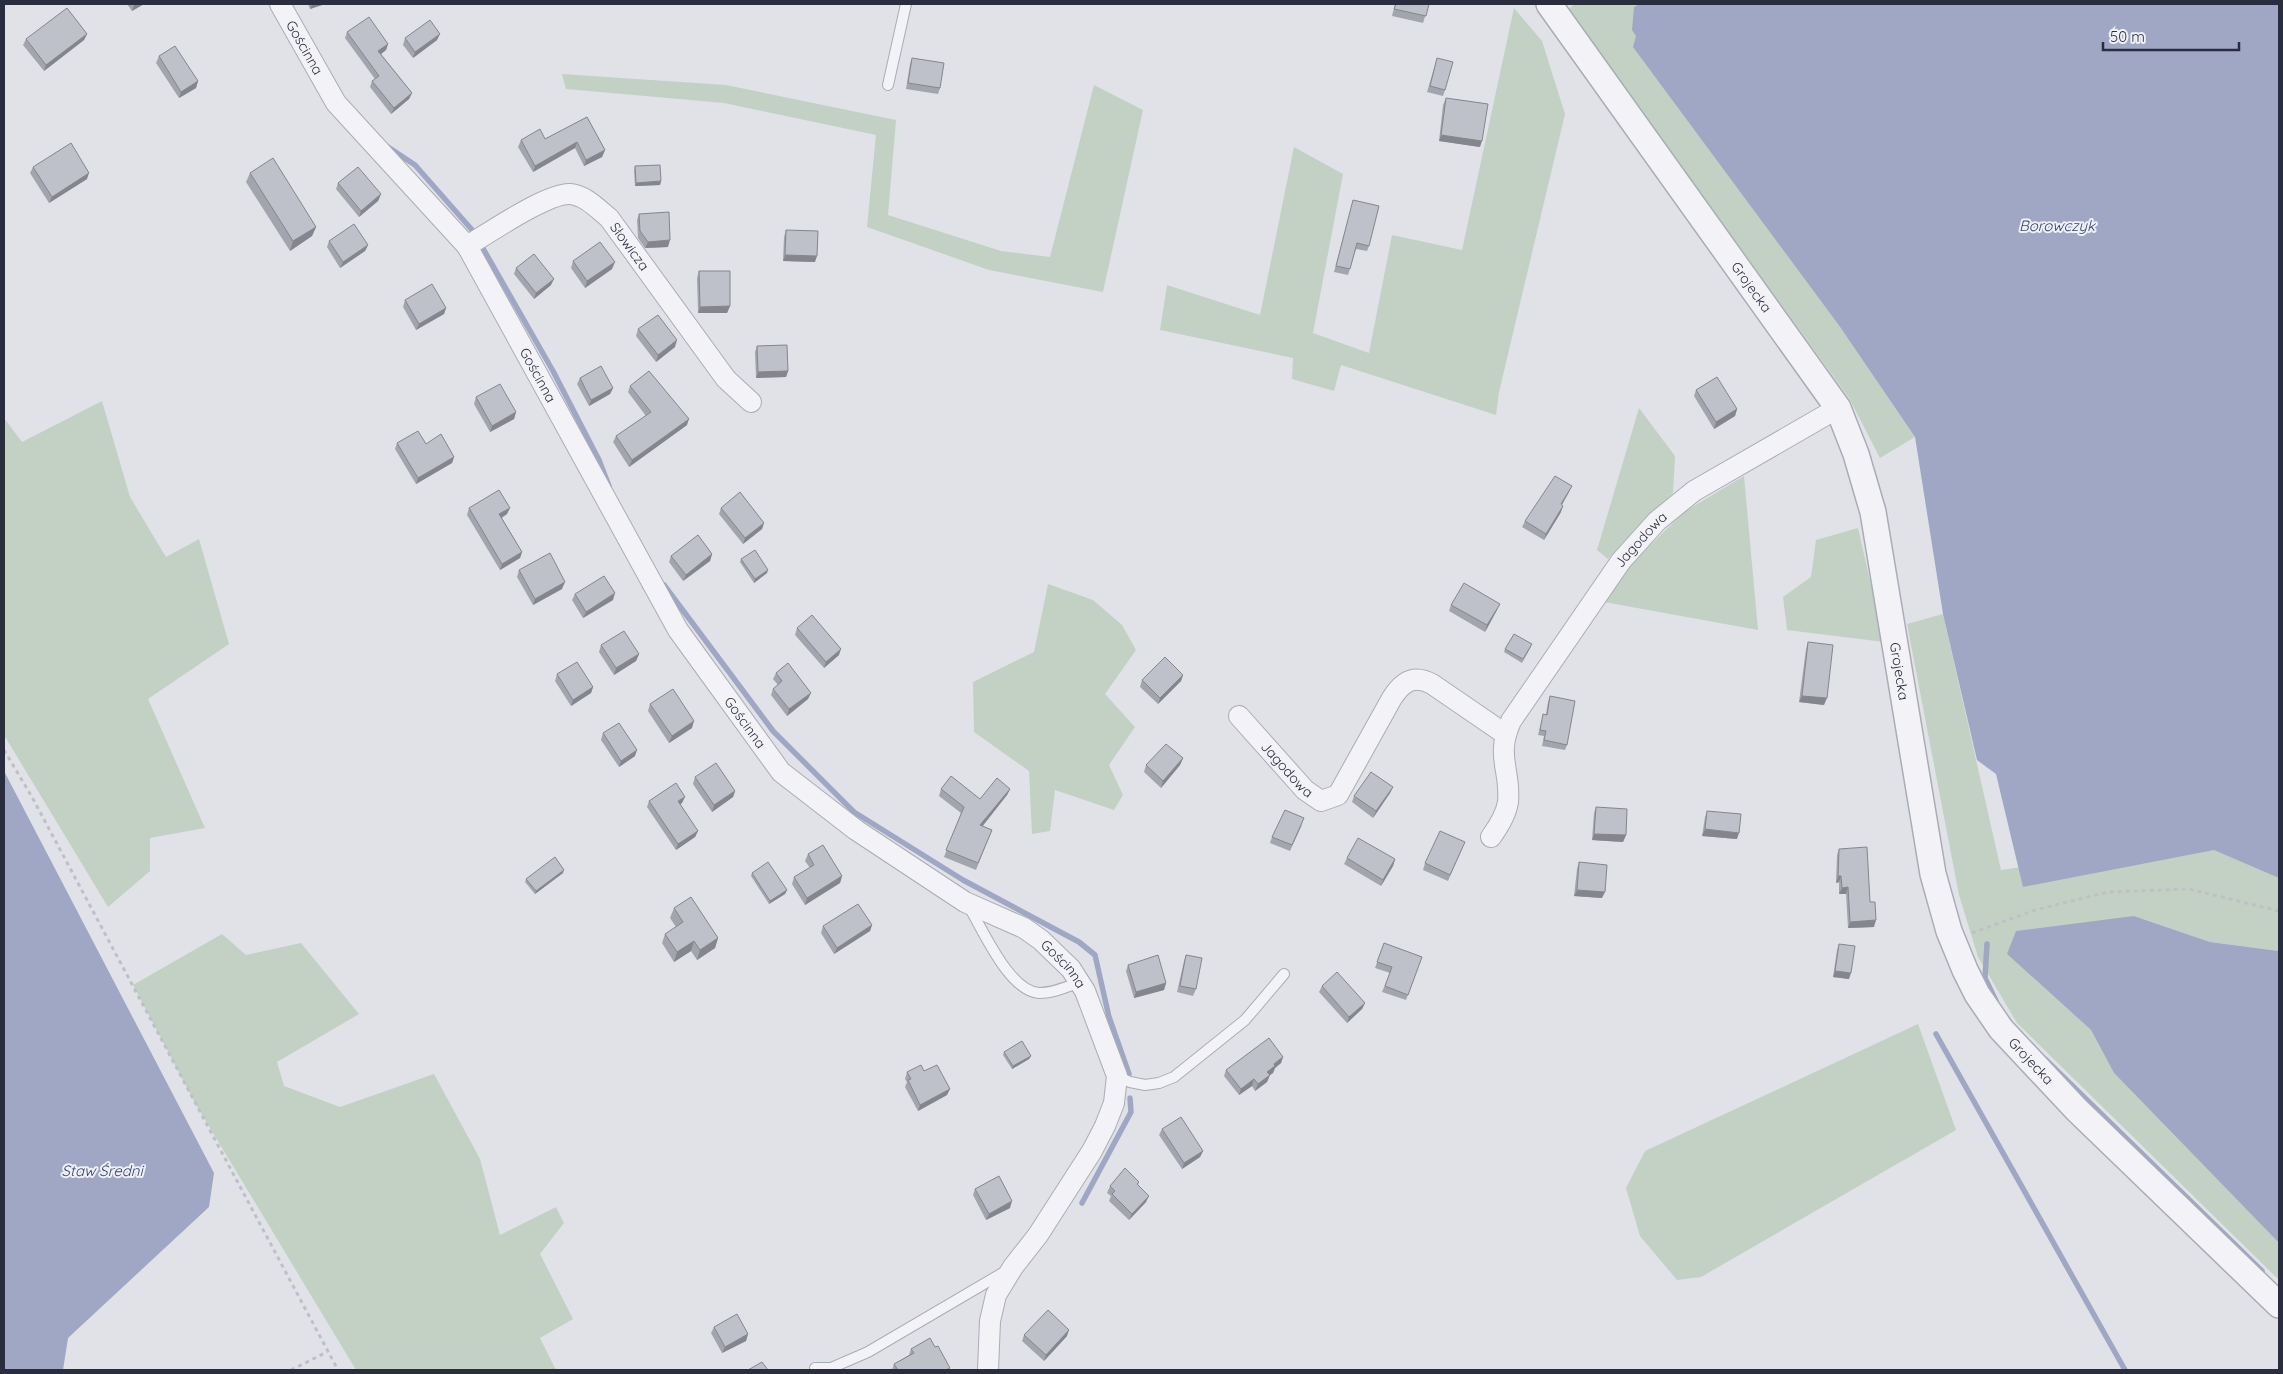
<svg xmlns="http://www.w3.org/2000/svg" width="2283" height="1374" font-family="Quicksand,sans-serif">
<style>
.green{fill:#c2d1c3}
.water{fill:#9fa7c5}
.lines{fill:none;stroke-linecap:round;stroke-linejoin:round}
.stream{stroke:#9fa7c5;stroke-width:5.5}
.service-casing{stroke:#aaacb5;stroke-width:12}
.minor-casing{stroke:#aaacb5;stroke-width:22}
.tertiary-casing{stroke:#aaacb5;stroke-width:28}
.path{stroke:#bfc0c7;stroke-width:3;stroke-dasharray:4 4;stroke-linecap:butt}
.service{stroke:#f3f3f7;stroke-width:10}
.minor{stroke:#f3f3f7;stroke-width:20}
.tertiary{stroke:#f3f3f7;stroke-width:25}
.wall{fill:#a3a5ae}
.shaded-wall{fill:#85868d}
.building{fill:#bec0ca;stroke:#85868d}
.labels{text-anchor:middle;stroke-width:4;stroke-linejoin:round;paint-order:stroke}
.street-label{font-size:14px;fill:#2a2d3e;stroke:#f0f1f6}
.water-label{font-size:15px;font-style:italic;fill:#38426f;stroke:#f0f1f6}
</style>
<rect width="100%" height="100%" fill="#e1e2e8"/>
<!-- green -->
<path class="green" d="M1575,4H1650L1838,324L1915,437L1880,458L1849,398L1568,9Z
M1514,8L1542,41L1565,114L1499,392L1496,415L1341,365L1334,391L1292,379L1293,358L1160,330L1167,285L1260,315L1294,147L1343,174L1313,333L1369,353L1392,235L1462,250Z
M562,74L726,85L896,120L888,215L1001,251L1050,257L1094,85L1143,110L1103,292L989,270L867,227L876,135L724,103L566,89Z
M102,401L130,497L166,557L199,539L229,644L148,699L205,828L150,838V871L108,907L4,735V418L22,442Z
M1639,408L1675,456L1673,493L1608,559L1597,550Z
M1744,476L1758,630L1604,602L1631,564L1684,512Z
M1858,528L1884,642L1787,630L1783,597L1811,577L1816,540Z
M1048,584L1093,600L1122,625L1136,650L1105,694L1135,727L1109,765L1123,795L1114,810L1055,790L1050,831L1032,834L1029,771L974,732L973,682L1034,652Z
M1943,614L2001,870L2211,840L2279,878V951L2210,942L2134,916L2007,954L2091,1030L2114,1073L2279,1243V1280L2017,1023L1978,957L1959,895L1907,624Z
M222,934L246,955L301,943L359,1014L277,1062L284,1086L340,1107L434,1074L480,1159L500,1235L556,1207L564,1223L540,1254L573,1319L540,1338L556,1370H356L195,1103L133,985Z
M1918,1024L1956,1130L1701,1277L1677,1280L1640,1236L1626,1188L1645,1151Z"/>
<!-- water -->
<path class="water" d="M1640,4H2279V878L2214,850L2023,887L1996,774L1977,760L1943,614L1915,437L1838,324L1633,47L1636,36L1632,30L1634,7Z
M4,771L214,1173L209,1207L68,1338L63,1370H4Z
M2134,916L2210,942L2279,951V1243L2114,1073L2091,1030L2007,954L2016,931Z"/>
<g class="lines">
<!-- stream -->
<path class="stream" d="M385,145L415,165L473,231L553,371L599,460L609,486
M664,585L773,731L854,812L963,880L1079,942L1095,955L1109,1017L1129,1074
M1987,944L1985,978L1996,1001
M1936,1034L2125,1370
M2045,1059L2262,1271
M1082,1203L1131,1112L1130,1098"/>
<defs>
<path id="service" d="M888,85L906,4
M969,907C983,930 1009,991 1039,993C1053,993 1067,987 1080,982
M1117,1076L1130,1082L1145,1085L1159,1083L1174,1077L1245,1020L1284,974
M815,1368H831L868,1352L1006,1271"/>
<g id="minor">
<path id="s1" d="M280,4L336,103L467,246L678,630L781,772L856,830L965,902L1024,928L1041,940L1071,969L1085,991L1117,1076L1114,1103L1105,1126L1092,1151L1038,1235L1013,1267L996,1295L990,1321L988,1370"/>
<path id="s2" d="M467,246C489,233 547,193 570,194C585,195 598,209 609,218L726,379L751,402"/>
<path id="s3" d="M1239,716L1305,790L1321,801L1338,795L1392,698C1402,682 1414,674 1432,684L1505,734"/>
<path id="s4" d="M1491,837C1499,826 1506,815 1508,802C1511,769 1495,757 1511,721L1621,561L1657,521L1694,491L1838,408"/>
</g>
<g id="tertiary">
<path id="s5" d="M1549,4L1838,408L1856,454L1873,512L1933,874L1949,931L1965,970L1977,994L2001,1029L2077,1110L2279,1305"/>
</g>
</defs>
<!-- service casing -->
<use href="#service" class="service-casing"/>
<!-- minor casing -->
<use href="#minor" class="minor-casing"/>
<!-- tertiary casing -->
<use href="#tertiary" class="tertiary-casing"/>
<!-- path -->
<path class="path" d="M4,750L32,797L338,1370
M1972,933L2035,910L2108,892L2189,889L2279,911
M291,1370L327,1352"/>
<!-- service -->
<use href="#service" class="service"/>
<!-- minor -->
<use href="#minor" class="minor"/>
<!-- tertiary -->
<use href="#tertiary" class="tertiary"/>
</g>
<!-- wall -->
<path class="wall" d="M127,4H144L132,11Z
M308,4H325L310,9Z
M1395,4H1429L1423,23L1392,16Z
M347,32L388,44L386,50L381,54L412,93L409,99L391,114L370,87L372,81L375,79L345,38Z
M87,34L84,40L44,71L23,45L26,39Z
M405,38L437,40L413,58L403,45Z
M159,56L198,81L196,88L179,98L156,63Z
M912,58L940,88L938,94L906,89L910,64Z
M1437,58L1445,90L1443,96L1427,92Z
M1446,98L1480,147L1439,141L1443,105Z
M587,117L605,150L602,157L584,166L575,148L533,172L518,147L521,140L545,139Z
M635,166L661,181L660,185L635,186L634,170Z
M33,167L87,179L49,203L30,173Z
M250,173L316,227L312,236L290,251L246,182Z
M338,183L381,194L378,201L359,217L336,189Z
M1353,200L1369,246L1367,251L1356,249L1348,275L1334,272Z
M639,214L668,247L645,248L638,238L637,220Z
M786,230L815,262L783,261L784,237Z
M329,241L368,245L365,251L340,268L327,247Z
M573,261L612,269L585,288L571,268Z
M516,268L551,285L534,299L514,274Z
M699,271L730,306L727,313H698L697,278Z
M405,300L446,308L444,314L416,330L403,307Z
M638,329L675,347L656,362L636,336Z
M757,346L788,371L786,377L756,378L755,352Z
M580,378L613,388L610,394L589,406L577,384Z
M630,386L687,425L629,467L613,442L616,436L646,416L628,392Z
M1696,390L1737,409L1735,416L1714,429L1694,396Z
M476,397L516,412L514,419L490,432L474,404Z
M397,443L426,444L454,457L452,463L416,484L395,449Z
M1569,492L1562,505L1561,512L1544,540L1522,527L1525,521Z
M469,508L507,514L502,518L522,552L520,558L500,570L467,515Z
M721,508L764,523L762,529L743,544L719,514Z
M712,554L710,561L683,581L669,562L671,556Z
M741,559L767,573L754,583L740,562Z
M519,570L562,589L533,605L517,577Z
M575,594L613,600L583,618L572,600Z
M1451,605L1497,610L1485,632L1449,611Z
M797,628L839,655L824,668L795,635Z
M1808,642L1824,705L1799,702L1806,649Z
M601,645L639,654L636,661L614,675L599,652Z
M1531,647L1522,663L1504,652L1505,649Z
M776,673L808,699L787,716L771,695L773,689L778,685L773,679Z
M557,674L593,687L591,693L571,706L555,681Z
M1183,675L1181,681L1158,704L1140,687L1142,680Z
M1550,696L1567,745L1565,750L1542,746L1544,736L1538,735L1542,719L1543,714H1546L1548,702Z
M650,704L692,728L669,743L648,711Z
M603,733L635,756L619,767L601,740Z
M1183,758L1180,765L1161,788L1144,772L1146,765Z
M695,777L735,791L733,797L712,812L693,784Z
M1393,787L1390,793L1373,818L1352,802L1354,796Z
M941,789L980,799L1010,789L1007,795L982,826L992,830L976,870L944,857L961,813L939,796Z
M649,801L682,803L680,804L698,831L695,837L676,850L647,807Z
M1596,807L1626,835L1623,842L1592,840L1594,813Z
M1707,811L1737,839L1702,836L1705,817Z
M1302,825L1290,851L1270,843L1272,837Z
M1462,849L1448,881L1423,870L1425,863Z
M1839,849L1870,902L1874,927L1848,928L1846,894H1839V882L1836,883L1837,855Z
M808,854L842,876L840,883L805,905L792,884L794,877L810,868L805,861Z
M1347,858L1395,859L1393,866L1381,886L1344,864Z
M1579,862L1602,898L1574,896L1577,869Z
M563,873L535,894L525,882L526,879Z
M752,873L787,890L785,894L769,904L751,876Z
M674,908L718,938L715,948L697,960L691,951L674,962L662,943L665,934L676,927L670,918Z
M872,925L870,931L834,954L821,933L823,926Z
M1384,943L1422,957L1406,1000L1382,992L1390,973L1375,968Z
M1839,944L1849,979L1833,977L1837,950Z
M1186,955L1196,989L1193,996L1177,992L1184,961Z
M1128,965L1166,983L1164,990L1134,998L1126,971Z
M1322,986L1365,1003L1362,1009L1347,1023L1319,992Z
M1004,1052L1031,1056L1029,1059L1012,1069L1003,1055Z
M1283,1057L1281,1063L1275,1068L1273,1073L1270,1075L1267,1082L1255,1091L1252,1086L1239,1095L1224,1076L1226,1070Z
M907,1072L947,1095L918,1111L905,1087L907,1082L905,1079Z
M1162,1129L1203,1151L1200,1157L1182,1169L1159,1135Z
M1139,1182L1138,1185L1146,1202L1129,1220L1109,1201L1111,1196L1107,1193L1110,1186Z
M975,1189L1010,1208L986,1220L973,1195Z
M714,1327L748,1334L746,1341L722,1353L711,1333Z
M1024,1335L1067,1336L1044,1361L1022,1341Z
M911,1349L950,1370H892L894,1364L909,1355Z"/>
<!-- shaded-wall -->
<path class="shaded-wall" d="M135,4H144L132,11L134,5Z
M312,4H325L310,9Z
M87,34L84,40L44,71L46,65Z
M440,34L437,40L413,58L415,52Z
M388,44L386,50L376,58L378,51Z
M198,81L196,88L179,98L181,92Z
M412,93L409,99L391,114L394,108Z
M1441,135L1482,141L1480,147L1439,141Z
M577,142L575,148L533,172L535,166Z
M605,150L602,157L584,166L586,160Z
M89,173L87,179L49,203L52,197Z
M661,181L660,185L635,186L636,183Z
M381,194L378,201L359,217L361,211Z
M316,227L312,236L290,251L293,241Z
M670,240L668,247L645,248L648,242Z
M368,245L365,251L340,268L343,262Z
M785,255L817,256L815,262L783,261Z
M615,262L612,269L585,288L587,281Z
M554,279L551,285L534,299L536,293Z
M730,306L727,313H698L700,307Z
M446,308L444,314L416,330L419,324Z
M677,340L675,347L656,362L658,355Z
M788,371L786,377L756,378L758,372Z
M613,388L610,394L589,406L591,400Z
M1737,409L1735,416L1714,429L1716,422Z
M516,412L514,419L490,432L492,426Z
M689,419L687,425L629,467L632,460Z
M454,457L452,463L416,484L418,478Z
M1572,486L1569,492L1558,511L1561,504Z
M1563,506L1561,512L1544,540L1546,534Z
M510,508L507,514L497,520L499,514Z
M764,523L762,529L743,544L745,538Z
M522,552L520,558L500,570L502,564Z
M712,554L710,561L683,581L686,575Z
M768,570L767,573L754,583L755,579Z
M565,582L562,589L533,605L535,599Z
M615,593L613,600L583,618L586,612Z
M1500,604L1497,610L1485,632L1487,625Z
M841,649L839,655L824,668L826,662Z
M639,654L636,661L614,675L616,668Z
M1183,675L1181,681L1158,704L1160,698Z
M593,687L591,693L571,706L573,700Z
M811,693L808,699L787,716L789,709Z
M1802,696L1827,698L1824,705L1799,702Z
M694,721L692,728L669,743L672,736Z
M637,750L635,756L619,767L621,761Z
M1183,758L1180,765L1161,788L1163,781Z
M1393,787L1390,793L1373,818L1376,811Z
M1010,789L1007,795L978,832L980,825Z
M735,791L733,797L712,812L714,805Z
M685,797L682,803L676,807L678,801Z
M1705,829L1739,833L1737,839L1702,836Z
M698,831L695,837L676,850L678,844Z
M1594,834L1626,835L1623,842L1592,840Z
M1395,859L1393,866L1381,886L1383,880Z
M564,870L563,873L535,894L536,891Z
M842,876L840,883L805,905L807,898Z
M1838,876H1841L1839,882L1836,883Z
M1848,887L1846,894H1839L1842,888Z
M787,890L785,894L769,904L770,901Z
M1577,890L1605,892L1602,898L1574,896Z
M1876,920L1874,927L1848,928L1850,922Z
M872,925L870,931L834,954L837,948Z
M718,938L715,948L697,960L700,950Z
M694,941L691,951L674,962L677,952Z
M1835,971L1851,973L1849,979L1833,977Z
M1166,983L1164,990L1134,998L1136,992Z
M1365,1003L1362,1009L1347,1023L1349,1017Z
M1031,1056L1029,1059L1012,1069L1013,1066Z
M1283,1057L1281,1063L1275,1068L1273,1073L1270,1075L1267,1082L1255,1091L1258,1084L1274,1064Z
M1254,1079L1252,1086L1239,1095L1241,1089Z
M950,1089L947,1095L918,1111L920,1105Z
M1203,1151L1200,1157L1182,1169L1184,1163Z
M1149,1196L1146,1202L1129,1220L1132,1214Z
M1012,1201L1010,1208L986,1220L989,1214Z
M1069,1330L1067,1336L1044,1361L1046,1355Z
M748,1334L746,1341L722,1353L725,1347Z"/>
<!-- building -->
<path class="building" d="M1396,4H1429L1426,16L1394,9Z
M67,8L87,34L46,65L26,39Z
M369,17L388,44L378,51L412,93L394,108L372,81L379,76L347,32Z
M430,20L440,34L415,52L405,38Z
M175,46L198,81L181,92L159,56Z
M912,58L944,63L940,88L908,83Z
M1437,58L1453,62L1445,90L1430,86Z
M1446,98L1488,104L1482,141L1441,135Z
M587,117L605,150L586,160L577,142L535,166L521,140L540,129L545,139Z
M71,143L89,173L52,197L33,167Z
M273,158L316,227L293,241L250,173Z
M660,165L661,181L636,183L635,166Z
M358,167L381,194L361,211L338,183Z
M1353,200L1379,206L1369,246L1357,243L1350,269L1336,266Z
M669,212L670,240L648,242L640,231L639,214Z
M354,224L368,245L343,262L329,241Z
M786,230L818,231L817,256L785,255Z
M600,242L615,262L587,281L573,261Z
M534,254L554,279L536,293L516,268Z
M699,271H730V306L700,307Z
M432,284L446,308L419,324L405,300Z
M658,315L677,340L658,355L638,329Z
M787,345L788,371L758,372L757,346Z
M601,366L613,388L591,400L580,378Z
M649,371L689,419L632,460L616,436L651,412L630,386Z
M1717,377L1737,409L1716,422L1696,390Z
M500,384L516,412L492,426L476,397Z
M418,431L426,444L441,434L454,457L418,478L397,443Z
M1555,476L1572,486L1561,504L1563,506L1546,534L1525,521Z
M499,490L510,508L499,514L522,552L502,564L469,508Z
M740,492L764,523L745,538L721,508Z
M698,535L712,554L686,575L671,556Z
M755,550L768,570L755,579L741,559Z
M550,553L565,582L535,599L519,570Z
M604,576L615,593L586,612L575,594Z
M1464,583L1500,604L1487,625L1451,605Z
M812,615L841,649L826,662L797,628Z
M624,631L639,654L616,668L601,645Z
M1514,634L1532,644L1523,659L1505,649Z
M1808,642L1833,645L1827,698L1802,696Z
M1165,657L1183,675L1160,698L1142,680Z
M577,662L593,687L573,700L557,674Z
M788,663L811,693L789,709L773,689L782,681L776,673Z
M673,689L694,721L672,736L650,704Z
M1550,696L1575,701L1567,745L1544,740L1546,731L1540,730L1543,714L1547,715Z
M619,723L637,750L621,761L603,733Z
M1166,744L1183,758L1163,781L1146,765Z
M716,763L735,791L714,805L695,777Z
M1371,772L1393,787L1376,811L1354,796Z
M951,776L980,799L997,778L1010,789L980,825L992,830L978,863L946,850L964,807L941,789Z
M676,783L685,797L678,801L698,831L678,844L649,801Z
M1596,807L1627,809L1626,835L1594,834Z
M1285,810L1304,818L1292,845L1272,837Z
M1707,811L1741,814L1739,833L1705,829Z
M1440,831L1465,842L1450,875L1425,863Z
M1358,838L1395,859L1383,880L1347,858Z
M823,845L842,876L807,898L794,877L814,865L808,854Z
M1867,847L1870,902H1875L1876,920L1850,922L1848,887L1842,888L1841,876H1838L1839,849Z
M555,857L564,870L536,891L526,879Z
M768,862L787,890L770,901L752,873Z
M1579,862L1607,865L1605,892L1577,890Z
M691,897L718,938L700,950L694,941L677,952L665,934L683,922L674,908Z
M858,904L872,925L837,948L823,926Z
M1384,943L1422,957L1408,995L1385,986L1392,967L1377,962Z
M1839,944L1855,946L1851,973L1835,971Z
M1158,955L1166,983L1136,992L1128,965Z
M1186,955L1202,958L1196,989L1180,986Z
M1337,972L1365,1003L1349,1017L1322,986Z
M1269,1038L1283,1057L1274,1064L1275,1066L1267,1072L1270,1075L1258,1084L1254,1079L1241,1089L1226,1070Z
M1022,1041L1031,1056L1013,1066L1004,1052Z
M921,1065L924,1071L937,1065L950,1089L920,1105L908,1080L911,1079L907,1072Z
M1181,1117L1203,1151L1184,1163L1162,1129Z
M1125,1168L1139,1182L1137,1184L1149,1196L1132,1214L1112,1194L1115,1191L1110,1186Z
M999,1176L1012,1201L989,1214L975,1189Z
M1048,1310L1069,1330L1046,1355L1024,1335Z
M737,1314L748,1334L725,1347L714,1327Z
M930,1338L935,1347L938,1346L950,1368L946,1370H898L894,1364L914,1353L911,1349Z
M762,1362L768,1370H748Z"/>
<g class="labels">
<!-- street labels -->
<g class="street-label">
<text dy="5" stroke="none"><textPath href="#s1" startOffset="50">Gościnna</textPath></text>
<text dy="5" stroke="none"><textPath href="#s2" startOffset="198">Słowicza</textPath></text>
<text dy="5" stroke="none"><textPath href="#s5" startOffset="348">Grojecka</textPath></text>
<text dy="5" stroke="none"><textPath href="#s1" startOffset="455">Gościnna</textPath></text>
<text dy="5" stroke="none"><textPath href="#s4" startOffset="345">Jagodowa</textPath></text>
<text dy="5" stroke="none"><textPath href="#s5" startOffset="768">Grojecka</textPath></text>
<text dy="5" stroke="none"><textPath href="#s1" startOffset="860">Gościnna</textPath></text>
<text dy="5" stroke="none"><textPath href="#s3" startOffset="72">Jagodowa</textPath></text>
<text dy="5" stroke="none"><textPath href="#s1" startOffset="1265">Gościnna</textPath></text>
<text dy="5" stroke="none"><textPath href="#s5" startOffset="1188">Grojecka</textPath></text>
</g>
<!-- water labels -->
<g class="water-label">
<text x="2057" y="231">Borowczyk</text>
<text x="102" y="1176">Staw Średni</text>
</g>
</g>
<!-- border -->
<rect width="2283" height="1374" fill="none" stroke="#2a2d3e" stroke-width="10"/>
<!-- scale -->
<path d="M2103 42v8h136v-8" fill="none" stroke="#2a2d3e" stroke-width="2.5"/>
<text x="2110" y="42" font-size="15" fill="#2a2d3e" stroke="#f0f1f6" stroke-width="4" paint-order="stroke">50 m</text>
</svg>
